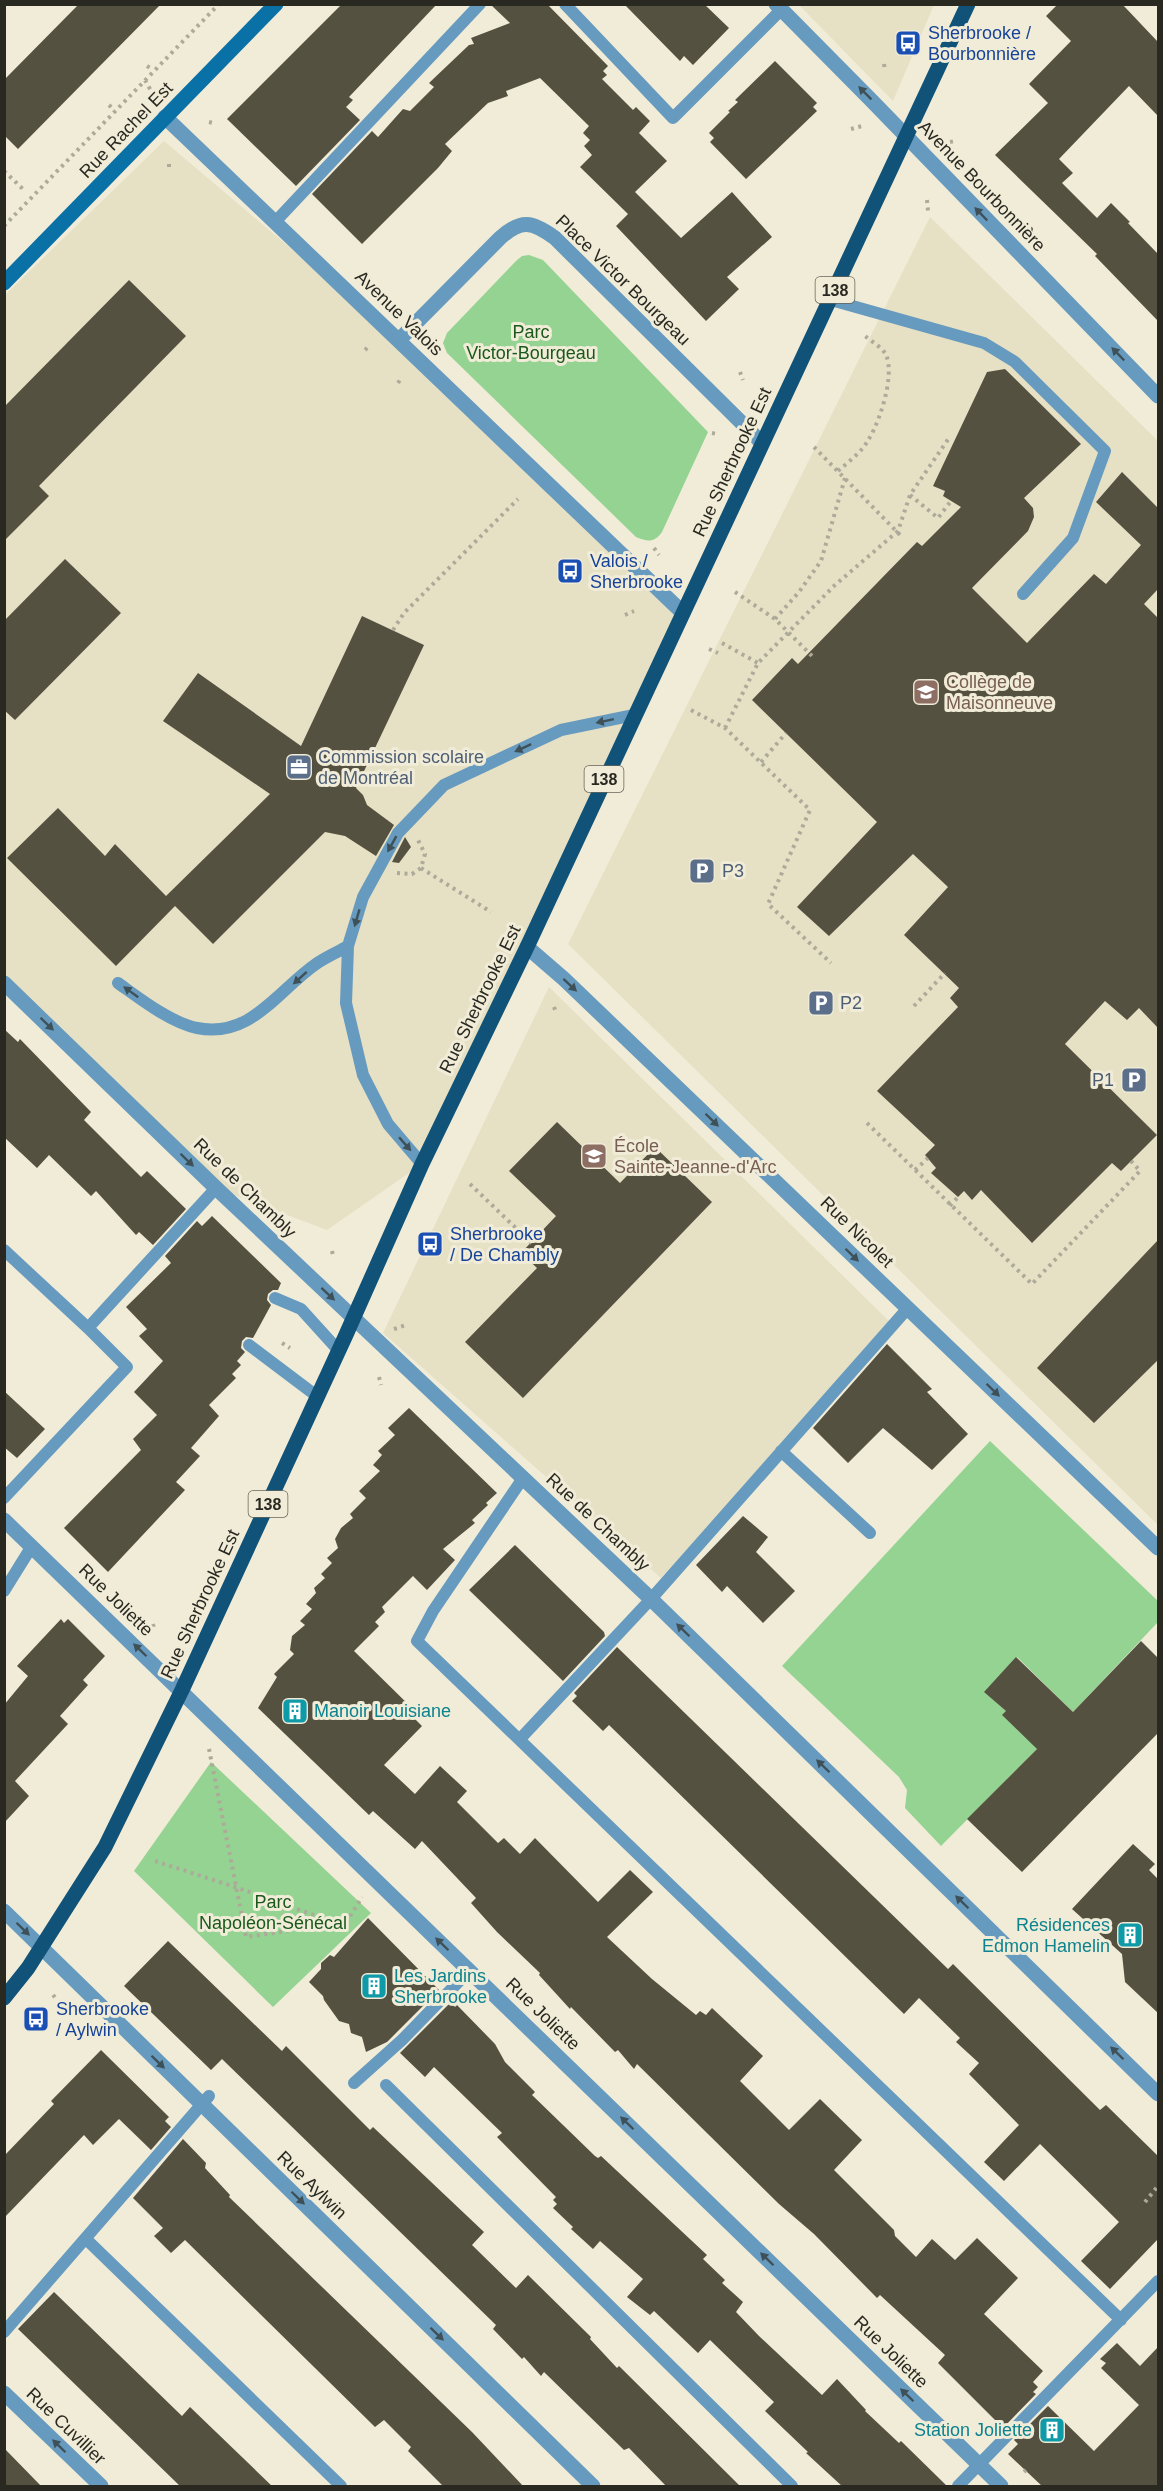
<svg xmlns="http://www.w3.org/2000/svg" width="1163" height="2491" font-family="Helvetica,sans-serif">
<style>
.built{fill:#e6e0c4}
.green{fill:#94d392}
.building{fill:#555140}
.lines{fill:none;stroke-linecap:round;stroke-linejoin:round}
.path{stroke:#aeaa9a;stroke-width:4;stroke-dasharray:3 4.5;stroke-linecap:butt}
.lane{stroke:#669abf;stroke-width:12}
.street{stroke:#669abf;stroke-width:15}
.secondary{stroke:#0a71a7;stroke-width:15}
.primary{stroke:#115378;stroke-width:15}
.oneway{fill:#3f5158}
.labels{text-anchor:middle;stroke-width:6;stroke-linejoin:round;paint-order:stroke}
.shield{fill:#f1ecd8;stroke:#666458;stroke-width:1.5}
.shield-label{font-size:16px;font-weight:bold;fill:#2a2921}
.transit-label{font-size:18px;fill:#164399;stroke:#f1ecd8;text-anchor:start}
.street-label{font-size:18px;fill:#2a2921;stroke:#f1ecd8}
.park-label{font-size:18px;fill:#195a1c;stroke:#f1ecd8}
.education-label{font-size:18px;fill:#785e54;stroke:#f1ecd8;text-anchor:start}
.service-label{font-size:18px;fill:#4e5e75;stroke:#f1ecd8;text-anchor:start}
.culture-label{font-size:18px;fill:#0d838f;stroke:#f1ecd8;text-anchor:start}
</style>
<rect width="100%" height="100%" fill="#f1ecd8"/>
<!-- built -->
<path class="built" d="M799,5H934L893,101Z
M164,141L399,340L682,612L422,1164L327,1230L216,1188L5,983L4,296Z
M930,217L1158,441V1525L568,944Z
M549,987L893,1325L661,1578L383,1333Z"/>
<!-- green -->
<path class="green" d="M529,255L543,260L708,432L662,532C654,543 648,542 636,537L447,353L443,343L447,333L516,261L522,256Z
M990,1441L1158,1601V1622L1073,1712L1017,1657L985,1692L1006,1711L1037,1749L941,1846L905,1808L907,1790L899,1777L782,1666Z
M211,1762L371,1913L273,2007L134,1871Z"/>
<!-- building -->
<path class="building" d="M79,4H161L18,149L4,135V80Z
M342,4H437L349,97L353,100L346,107L360,120L296,186L227,119Z
M490,4H547L608,66L603,71L607,75L602,79L633,110L636,107L650,121L639,133L667,161L635,192L681,238L732,192L772,237L727,277L739,289L706,321L616,226L628,214L580,167L592,155L584,146L590,140L583,133L589,126L540,78L506,91L508,96L488,103L445,144L452,151L438,168L362,244L312,194L372,131L378,137L403,109L410,111L434,87L429,83L469,45L474,44L471,38L510,23Z
M624,4H704L729,28L693,65L684,56L680,61Z
M1058,4H1122L1158,42V116L1129,86L1059,159L1073,173L1062,183L1097,218L1111,203L1130,222L1128,223L1158,254V321L1095,256L1097,254L995,155L1048,103L1029,84L1071,41L1046,16Z
M775,61L817,103L813,107L817,111L746,179L710,142L714,138L709,133L730,112L728,111L738,102L735,100Z
M129,280L186,336L39,486L49,496L4,541V407Z
M1005,369L1081,444L1024,498L1033,508L1034,517L1028,531L972,588L1027,643L1094,574L1106,584L1141,545L1096,502L1122,472L1158,508V589L1144,604L1158,618V1028L1139,1008L1127,1020L1105,1001L1065,1044L1157,1135L1121,1171L1112,1163L1032,1243L981,1190L972,1200L964,1191L958,1197L931,1173L936,1168L925,1155L935,1145L877,1091L958,1007L950,998L959,988L904,935L948,887L913,854L829,936L797,907L877,822L752,700L792,658L798,664L917,542L922,546L961,507L943,496L945,491L933,486L987,372Z
M65,559L121,613L15,720L4,710V621Z
M362,616L424,645L356,788L363,795L367,805L394,825L376,856L345,836L325,832L213,944L175,906L116,966L7,858L58,808L105,856L115,844L166,896L270,794L163,721L198,673L301,746Z
M405,837L411,847L399,863L392,862Z
M4,1029L18,1042L20,1039L91,1112L84,1120L141,1177L147,1171L186,1209L153,1245L139,1232L136,1235L96,1191L91,1196L49,1155L37,1168L4,1137Z
M557,1122L620,1183L655,1147L712,1202L523,1398L465,1342L537,1268L521,1253L556,1216L509,1171Z
M212,1216L281,1283L278,1290H273L268,1294L267,1300L271,1305L253,1338L246,1337L242,1341L241,1348L245,1352L237,1361L241,1365L232,1374L236,1378L209,1405L219,1416L191,1448L200,1456L176,1482L185,1490L108,1572L64,1528L141,1450L133,1439L157,1415L134,1392L163,1361L139,1336L147,1329L126,1307L171,1263L165,1256L197,1221L202,1226Z
M1158,1240V1360L1094,1423L1037,1368Z
M887,1344L932,1389L927,1392L968,1434L932,1470L883,1428L848,1463L813,1428Z
M4,1391L45,1429L17,1458L4,1447Z
M409,1408L497,1493L486,1503L488,1505L472,1520L475,1523L443,1549L455,1560L427,1590L413,1576L382,1607L385,1612L375,1622L379,1626L354,1651L417,1713L413,1717L422,1726L384,1765L415,1794L440,1766L467,1791L457,1802L498,1843L504,1838L520,1854L535,1838L598,1902L630,1870L653,1892L607,1937L652,1979L696,2015L700,2011L706,2015L712,2008L763,2056L740,2081L789,2130L820,2099L862,2140L834,2170L894,2230L895,2236L916,2257L932,2239L955,2260L977,2238L1018,2278L984,2314L1043,2371L1033,2382L1038,2387L1033,2392L1036,2394L1003,2428L938,2363L945,2355L880,2295L877,2298L814,2234L779,2204L637,2064L634,2069L618,2050L615,2052L571,2007L570,2009L539,1975L540,1973L497,1932L471,1903L476,1898L422,1841L415,1849L373,1811L369,1815L258,1708L277,1677L274,1674L294,1654L290,1650L292,1636L305,1625L300,1621L312,1609L306,1604L316,1593L314,1588L325,1578L321,1574L332,1563L327,1558L338,1548L335,1539L341,1528L353,1518L350,1514L366,1498L359,1491L380,1471L373,1465L382,1455L378,1451L395,1435L388,1428Z
M743,1516L768,1537L756,1552L795,1591L763,1623L727,1586L722,1592L696,1565Z
M515,1545L604,1632L605,1636L563,1681L469,1590Z
M61,1619L64,1623L68,1619L105,1656L83,1680L88,1685L60,1716L68,1724L15,1781L29,1796L4,1823V1705L28,1676L17,1666Z
M1141,1641L1158,1658V1733L1022,1872L967,1819L1037,1749L1002,1715L1006,1711L984,1692L1016,1657L1073,1712Z
M617,1647L948,1969L953,1964L1100,2110L1106,2105L1158,2156V2239L1110,2289L1081,2261L1119,2222L1040,2144L1004,2181L984,2162L1019,2125L969,2074L979,2063L956,2042L960,2038L919,1998L904,2014L609,1725L603,1731L572,1701L577,1696L574,1693Z
M1133,1844L1155,1864L1149,1870L1158,1879V2013L1125,1982L1122,1954L1072,1909Z
M368,1918L439,1990L387,2042L366,2052L362,2037L351,2033L349,2024L339,2021L324,2000L323,1996L309,1982L321,1969V1963L330,1955L334,1957Z
M168,1941L282,2051L286,2046L370,2130L373,2127L484,2232L472,2245L516,2288L528,2275L591,2337L590,2339L617,2368L619,2366L741,2487H667L629,2448L624,2450L544,2372L541,2376L524,2357L522,2359L493,2329L496,2325L222,2059L211,2070L124,1986Z
M451,2002L455,2007L457,2005L495,2044L505,2062L535,2092L532,2095L595,2156L598,2158L601,2156L707,2255L703,2259L725,2280L722,2283L743,2302L736,2312L759,2336L822,2395L837,2379L866,2410L865,2411L899,2443L901,2441L948,2487H843L806,2453L808,2452L765,2411L774,2402L710,2340L698,2353L654,2311L650,2315L627,2297L643,2279L600,2241L593,2249L571,2229L573,2227L553,2208L557,2204L553,2200L556,2197L497,2137L502,2133L434,2067L425,2077L400,2053Z
M101,2050L169,2117L165,2121L171,2127L151,2150L119,2119L93,2145L84,2135L4,2218V2156L54,2104L51,2101Z
M183,2139L206,2163L205,2168L230,2195L229,2197L472,2432L524,2487H444L408,2451L411,2447L384,2420L375,2427L185,2240L171,2253L154,2236L163,2228L133,2198Z
M54,2292L182,2416L190,2407L273,2487H181L18,2329Z
M1117,2343L1140,2366L1158,2347V2487H1043L1008,2454L1018,2444L1014,2440L1048,2406L1094,2451L1139,2405L1101,2368L1106,2363L1100,2359Z
M4,2448L42,2487H4Z"/>
<g class="lines">
<!-- path -->
<path class="path" d="M884,64L885,70
M147,66L150,68
M145,80L155,98
M109,105L112,108
M209,122L213,123
M851,129L862,126
M950,142L955,141
M169,164V167
M4,171L25,191
M927,200L928,211
M4,226L219,4
M436,342L440,343
M365,350L368,347
M740,372L743,380
M398,383L400,380
M712,433L717,434
M814,447L902,537
M838,471C846,464 855,457 862,449C877,432 896,377 886,355C883,348 871,341 865,336
M910,495L938,518L951,501
M654,548L659,555
M735,592L775,619L813,657
M625,615L634,611
M775,619L799,592L821,561L845,478
M393,630L404,613L518,499
M722,643L758,663
M709,649L718,653
M691,710L725,728L810,810L768,904L831,963
M725,728L758,663L835,585L898,531L910,495L949,438
M761,762L786,733
M421,868L491,912
M397,873L412,874L421,868L425,854L417,838
M914,1006L945,973
M554,1007L556,1012
M867,1123L1032,1284L1140,1171L1131,1161
M915,1170L928,1158
M470,1184L545,1256
M950,1206L958,1197
M332,1251L333,1255
M541,1263L540,1262L549,1251L551,1253
M394,1329L406,1325
M282,1343L290,1348
M379,1377L381,1385
M153,1624L154,1629
M209,1749L246,1937L287,1931L282,1904
M155,1861L235,1887L342,1925L346,1923L362,1897
M53,1995L57,2000
M1145,2202L1158,2186
M1024,2472L1026,2470"/>
<!-- lane -->
<path class="lane" d="M565,4L673,118L781,10
M275,222L480,4
M831,300L984,343L1015,362L1105,451L1073,538L1023,594
M118,983C139,998 171,1023 197,1028C251,1039 278,990 316,964C326,957 338,952 348,946
M422,1164L388,1124L363,1075L346,1003L348,946L363,897L398,833L444,785L561,730L634,715
M4,1250L88,1328
M275,1298L301,1309L339,1351
M249,1345L318,1397
M781,1451L870,1533
M523,1478L433,1611L417,1641L1121,2320
M4,1498L127,1367L88,1328L216,1188
M4,1591L32,1546
M520,1739L651,1599L908,1308
M354,2083L402,2040L470,1970
M386,2085L792,2486
M87,2240L341,2486
M4,2332L209,2096
M958,2486L1158,2281"/>
<!-- street -->
<path class="street" d="M776,4L872,101L1158,396
M165,117L682,612
M399,340L500,238C521,219 532,221 555,238L762,443
M527,947L564,979L1158,1548
M4,983L216,1188L651,1599L1158,2094
M4,1520L1001,2486
M4,1911L593,2486
M4,2393L101,2486"/>
<!-- secondary -->
<path class="secondary" d="M4,283L276,4"/>
<!-- primary -->
<path class="primary" d="M4,1998L28,1968L105,1847L182,1690L345,1337L422,1164L527,947L968,4"/>
</g>
<!-- one-way arrows -->
<defs><path id="oneway-solid" d="M-6-.8H1V-3.2L6.5 0L1 3.2V.8H-6Z" transform="scale(1.5)"/></defs>
<g class="oneway">
<use href="#oneway-solid" transform="translate(865 93) rotate(-135)"/>
<use href="#oneway-solid" transform="translate(981 214) rotate(-134)"/>
<use href="#oneway-solid" transform="translate(1118 354) rotate(-134)"/>
<use href="#oneway-solid" transform="translate(605 721) rotate(168)"/>
<use href="#oneway-solid" transform="translate(523 748) rotate(155)"/>
<use href="#oneway-solid" transform="translate(392 844) rotate(119)"/>
<use href="#oneway-solid" transform="translate(357 918) rotate(106)"/>
<use href="#oneway-solid" transform="translate(300 978) rotate(138)"/>
<use href="#oneway-solid" transform="translate(570 985) rotate(43)"/>
<use href="#oneway-solid" transform="translate(131 992) rotate(-144)"/>
<use href="#oneway-solid" transform="translate(47 1024) rotate(44)"/>
<use href="#oneway-solid" transform="translate(712 1120) rotate(44)"/>
<use href="#oneway-solid" transform="translate(405 1144) rotate(49)"/>
<use href="#oneway-solid" transform="translate(187 1160) rotate(44)"/>
<use href="#oneway-solid" transform="translate(852 1255) rotate(44)"/>
<use href="#oneway-solid" transform="translate(328 1294) rotate(43)"/>
<use href="#oneway-solid" transform="translate(993 1390) rotate(44)"/>
<use href="#oneway-solid" transform="translate(683 1630) rotate(-136)"/>
<use href="#oneway-solid" transform="translate(140 1650) rotate(-136)"/>
<use href="#oneway-solid" transform="translate(823 1766) rotate(-136)"/>
<use href="#oneway-solid" transform="translate(962 1902) rotate(-136)"/>
<use href="#oneway-solid" transform="translate(23 1929) rotate(44)"/>
<use href="#oneway-solid" transform="translate(442 1944) rotate(-136)"/>
<use href="#oneway-solid" transform="translate(1117 2053) rotate(-136)"/>
<use href="#oneway-solid" transform="translate(158 2062) rotate(44)"/>
<use href="#oneway-solid" transform="translate(627 2123) rotate(-136)"/>
<use href="#oneway-solid" transform="translate(298 2198) rotate(44)"/>
<use href="#oneway-solid" transform="translate(767 2259) rotate(-136)"/>
<use href="#oneway-solid" transform="translate(437 2334) rotate(44)"/>
<use href="#oneway-solid" transform="translate(907 2395) rotate(-136)"/>
<use href="#oneway-solid" transform="translate(59 2446) rotate(-136)"/>
</g>
<!-- icons -->
<defs>
<symbol id="bus-square" viewBox="-11 -11 22 22"><rect x="-9" y="-9" width="18" height="18" rx="4" fill="#1a4fb4" stroke="#f1ecd8"/><path d="M-5-6H5V4H4V6H2V4H-2V6H-4V4H-5ZM-3.5-4V0h7V-4ZM-3.5 1.2v1.5H-2V1.2ZM2 1.2v1.5H3.5V1.2Z" fill="#fff"/></symbol>
<symbol id="university-square" viewBox="-11 -11 22 22"><rect x="-9" y="-9" width="18" height="18" rx="4" fill="#8d6e63" stroke="#f1ecd8"/><path d="M0-5L7-2L0 1L-7-2ZM-4 1L0 2.5L4 1V4Q0 6-4 4Z" fill="#fff"/></symbol>
<symbol id="office-square" viewBox="-11 -11 22 22"><rect x="-9" y="-9" width="18" height="18" rx="4" fill="#5c6f8a" stroke="#f1ecd8"/><path d="M-6-3h4V-5.5h4V-3h4V5H-6ZM-1-4.5V-3h2v-1.5ZM-6 0V1H6V0Z" fill="#fff"/></symbol>
<symbol id="parking-square" viewBox="-11 -11 22 22"><rect x="-9" y="-9" width="18" height="18" rx="4" fill="#5c6f8a" stroke="#f1ecd8"/><path d="M-3.5-5.5H1a3.5 3.5 0 0 1 0 7H-1V5.5H-3.5ZM-1-3.4V-.6H.8a1.4 1.4 0 0 0 0-2.8Z" fill="#fff"/></symbol>
<symbol id="school-square" viewBox="-11 -11 22 22"><rect x="-9" y="-9" width="18" height="18" rx="4" fill="#8d6e63" stroke="#f1ecd8"/><path d="M0-5L7-2L0 1L-7-2ZM-4 1L0 2.5L4 1V4Q0 6-4 4Z" fill="#fff"/></symbol>
<symbol id="building-square" viewBox="-11 -11 22 22"><rect x="-9" y="-9" width="18" height="18" rx="4" fill="#0f9aa8" stroke="#f1ecd8"/><path d="M-4-6H4V6H1V3H-1V6H-4ZM-2.5-4.3h1.7v1.8h-1.7ZM.8-4.3h1.7v1.8H.8ZM-2.5-1h1.7V.8h-1.7ZM.8-1h1.7V.8H.8Z" fill="#fff"/></symbol>
</defs>
<g fill-rule="evenodd">
<use href="#bus-square" x="893" y="28" width="30" height="30"/>
<use href="#bus-square" x="555" y="556" width="30" height="30"/>
<use href="#university-square" x="911" y="677" width="30" height="30"/>
<use href="#office-square" x="284" y="752" width="30" height="30"/>
<use href="#parking-square" x="687" y="856" width="30" height="30"/>
<use href="#parking-square" x="806" y="988" width="30" height="30"/>
<use href="#parking-square" x="1119" y="1065" width="30" height="30"/>
<use href="#school-square" x="579" y="1141" width="30" height="30"/>
<use href="#bus-square" x="415" y="1229" width="30" height="30"/>
<use href="#building-square" x="280" y="1696" width="30" height="30"/>
<use href="#building-square" x="1115" y="1920" width="30" height="30"/>
<use href="#building-square" x="359" y="1971" width="30" height="30"/>
<use href="#bus-square" x="21" y="2004" width="30" height="30"/>
<use href="#building-square" x="1037" y="2415" width="30" height="30"/>
</g>
<g class="labels">
<!-- shield labels -->
<g class="shield">
<rect x="815.5" y="277" width="39" height="26" rx="4.5"/>
<rect x="584.5" y="766" width="39" height="26" rx="4.5"/>
<rect x="248.5" y="1491" width="39" height="26" rx="4.5"/>
</g>
<g class="shield-label">
<text x="835" y="296">138</text>
<text x="604" y="785">138</text>
<text x="268" y="1510">138</text>
</g>
<!-- transit labels -->
<g class="transit-label">
<text x="928" y="39">Sherbrooke /<tspan x="928" dy="21">Bourbonnière</tspan></text>
<text x="590" y="567">Valois /<tspan x="590" dy="21">Sherbrooke</tspan></text>
<text x="450" y="1240">Sherbrooke<tspan x="450" dy="21">/ De Chambly</tspan></text>
<text x="56" y="2015">Sherbrooke<tspan x="56" dy="21">/ Aylwin</tspan></text>
</g>
<!-- street labels -->
<g class="street-label">
<text transform="translate(126 130) rotate(-46)" y="6">Rue Rachel Est</text>
<text transform="translate(982 186) rotate(46)" y="6">Avenue Bourbonnière</text>
<text transform="translate(623 280) rotate(44)" y="6">Place Victor Bourgeau</text>
<text transform="translate(399 313) rotate(44)" y="6">Avenue Valois</text>
<text transform="translate(732 462) rotate(-65)" y="6">Rue Sherbrooke Est</text>
<text transform="translate(480 999) rotate(-64)" y="6">Rue Sherbrooke Est</text>
<text transform="translate(245 1188) rotate(44)" y="6">Rue de Chambly</text>
<text transform="translate(857 1232) rotate(44)" y="6">Rue Nicolet</text>
<text transform="translate(598 1522) rotate(43)" y="6">Rue de Chambly</text>
<text transform="translate(116 1600) rotate(44)" y="6">Rue Joliette</text>
<text transform="translate(200 1604) rotate(-65)" y="6">Rue Sherbrooke Est</text>
<text transform="translate(543 2014) rotate(44)" y="6">Rue Joliette</text>
<text transform="translate(312 2185) rotate(44)" y="6">Rue Aylwin</text>
<text transform="translate(891 2352) rotate(44)" y="6">Rue Joliette</text>
<text transform="translate(66 2426) rotate(44)" y="6">Rue Cuvillier</text>
</g>
<!-- park labels -->
<g class="park-label">
<text x="531" y="338">Parc<tspan x="531" dy="21">Victor-Bourgeau</tspan></text>
<text x="273" y="1908">Parc<tspan x="273" dy="21">Napoléon-Sénécal</tspan></text>
</g>
<!-- education labels -->
<g class="education-label">
<text x="946" y="688">Collège de<tspan x="946" dy="21">Maisonneuve</tspan></text>
<text x="614" y="1152">École<tspan x="614" dy="21">Sainte-Jeanne-d'Arc</tspan></text>
</g>
<!-- service labels -->
<g class="service-label">
<text x="318" y="763">Commission scolaire<tspan x="318" dy="21">de Montréal</tspan></text>
<text x="722" y="877">P3</text>
<text x="840" y="1009">P2</text>
<text x="1114" y="1086" text-anchor="end">P1</text>
</g>
<!-- culture labels -->
<g class="culture-label">
<text x="314" y="1717">Manoir Louisiane</text>
<text x="1110" y="1931" text-anchor="end">Résidences<tspan x="1110" dy="21">Edmon Hamelin</tspan></text>
<text x="394" y="1982">Les Jardins<tspan x="394" dy="21">Sherbrooke</tspan></text>
<text x="1032" y="2436" text-anchor="end">Station Joliette</text>
</g>
</g>
<!-- border -->
<rect width="1163" height="2491" fill="none" stroke="#2a2921" stroke-width="12"/>
</svg>
